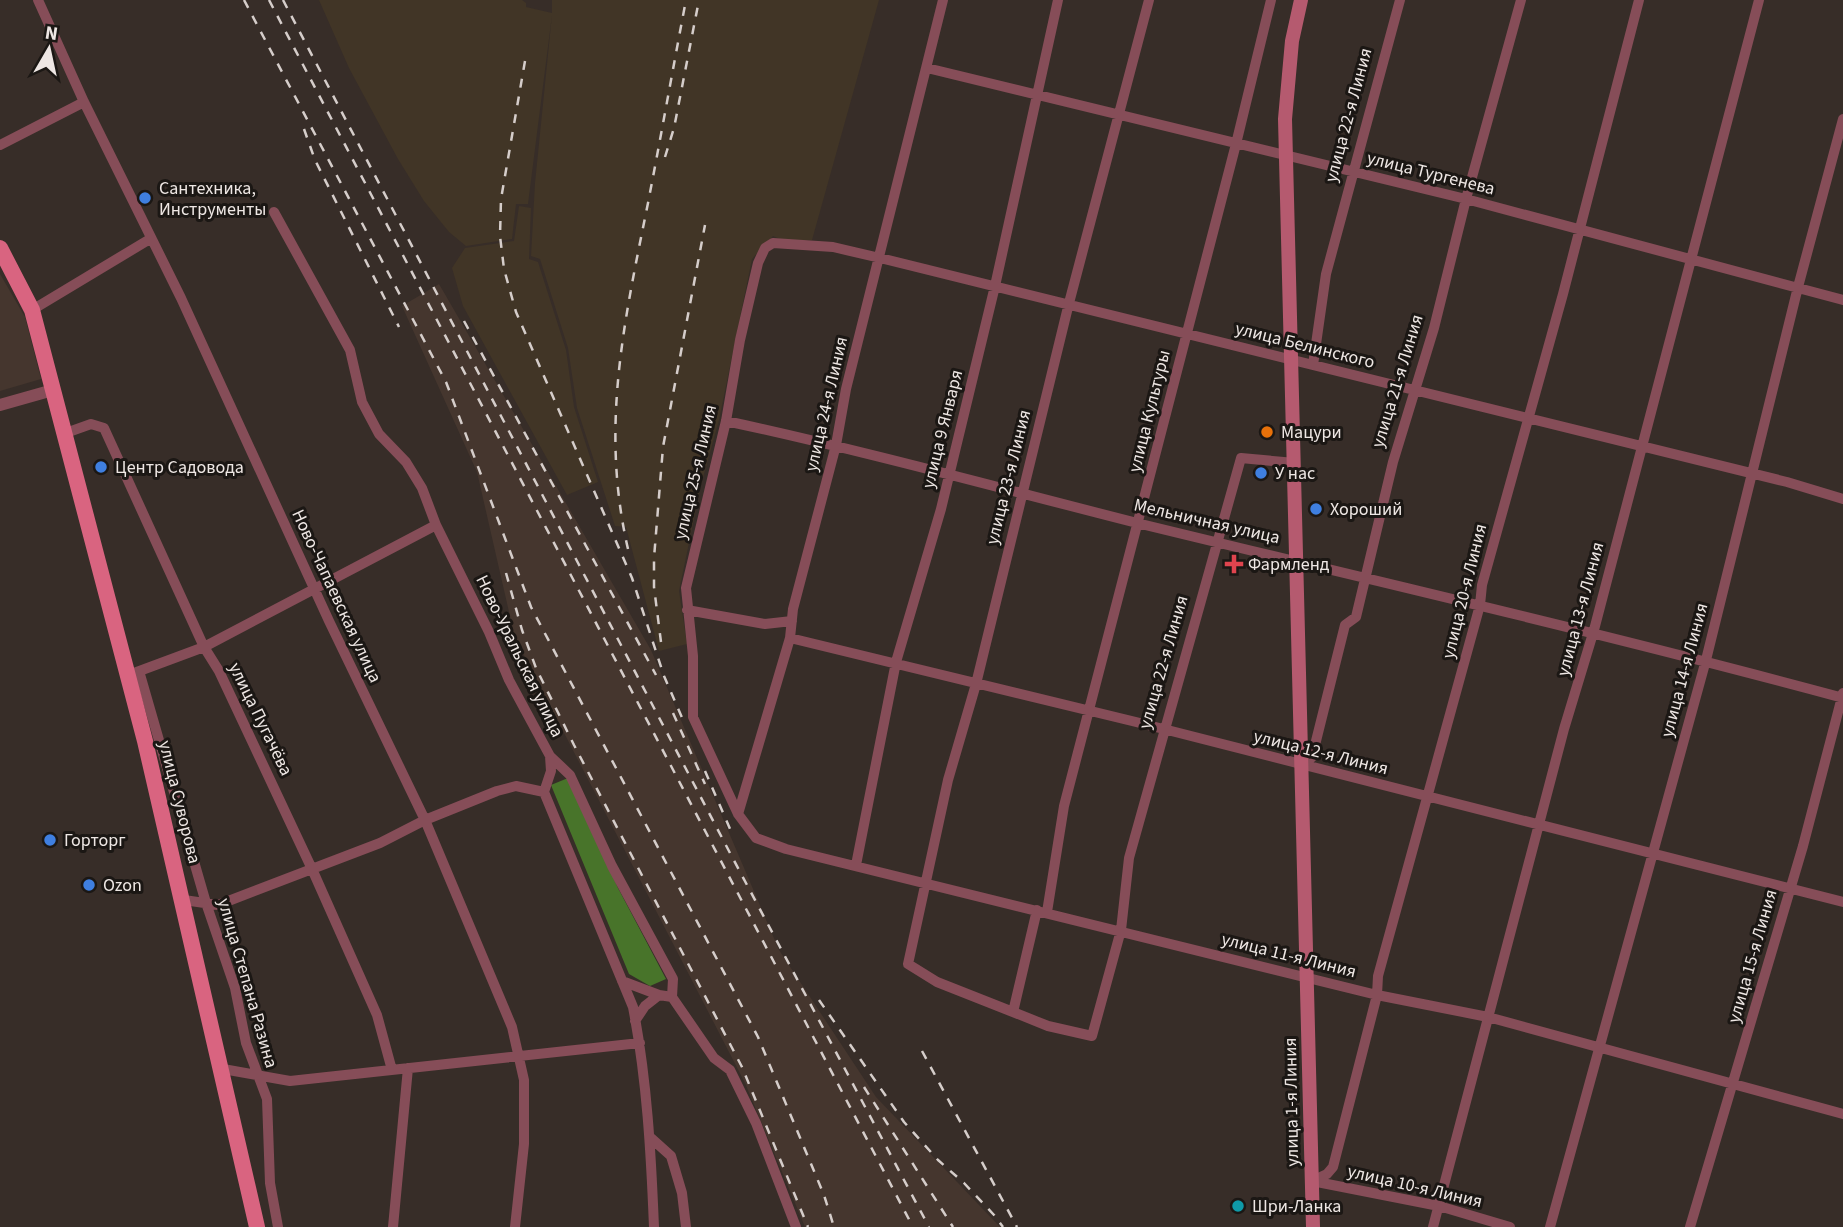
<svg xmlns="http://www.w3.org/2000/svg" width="1843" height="1227" font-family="'Source Sans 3',sans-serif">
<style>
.built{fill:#45362e}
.industrial{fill:#413526}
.forest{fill:#48742a}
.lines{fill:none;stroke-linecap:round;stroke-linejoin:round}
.minor{stroke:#864d58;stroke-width:10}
.tertiary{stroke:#864d58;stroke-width:12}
.secondary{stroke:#b55a6f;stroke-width:14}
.primary{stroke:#d96480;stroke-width:16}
.rail{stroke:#d5cdca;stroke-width:2.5;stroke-dasharray:9 9;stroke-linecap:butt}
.shop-dot{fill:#3f7fe0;stroke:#1b1714;stroke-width:2.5}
.food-dot{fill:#e8710a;stroke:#1b1714;stroke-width:2.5}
.health-dot{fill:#e0444e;stroke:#1b1714;stroke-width:2.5}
.culture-dot{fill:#0f9aa8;stroke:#1b1714;stroke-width:2.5}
.labels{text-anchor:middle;stroke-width:6;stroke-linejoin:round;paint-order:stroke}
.street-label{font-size:18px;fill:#eee7e4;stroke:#1b1714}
.poi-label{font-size:18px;fill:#eee7e4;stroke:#1b1714;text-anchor:start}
</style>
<rect width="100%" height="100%" fill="#372d28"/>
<!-- built -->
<path class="built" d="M0,274L25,317L41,379L0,391Z
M439,284L651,650L779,950L876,1097L1000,1227H805L745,1083L515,638L477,472L402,306Z"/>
<!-- industrial -->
<path class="industrial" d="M319,0H522L526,3V7L552,13V0H879L812,240L787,242L773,236L752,259L719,420L701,485L679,591L687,644L659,651L626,527L615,526L577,408L568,348L540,259L531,256L535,183L552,15L528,204H516L512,239L466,246L449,232L424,201L398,159L349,68Z
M519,206L531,208L529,259L538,262L566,350L574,407L598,482L567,495L463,306L452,268L465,248L514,241Z"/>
<!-- forest -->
<path class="forest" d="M568,778L618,888L666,979L650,986L629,974L551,785Z"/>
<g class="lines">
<!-- minor -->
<path class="minor" d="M38,0L84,102L181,298L329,621L425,820L512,1027L524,1080V1144L515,1227
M927,68L1466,199L1843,300
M0,145L84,102
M274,212L350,350L362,402L379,434L406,462L422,488L436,525L489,632L509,680L550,756L551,771L544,792L633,1007C647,1080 651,1153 654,1227
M32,310L150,239
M1313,365L1326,274L1400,0
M726,421C865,451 1003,489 1141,524C1375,581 1610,635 1843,698
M63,434L91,424L104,428L204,647L219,671L312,869L377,1015L392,1070
M1843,499L1787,482L880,258L833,247L773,243L765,248L758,263L740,340L726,421L686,588L693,656V717L738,814L756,838L786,849L1377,995L1488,1017L1843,1114
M687,610L765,624L792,621
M790,638L1136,722L1843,902
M139,671L206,903L235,988L246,1043L267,1099L270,1183L278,1227
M134,673L204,647L436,525
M550,756L570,775L612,866L673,979L672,997
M1303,766L1312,757L1345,625L1356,617L1393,462L1434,328L1466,199L1521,0
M738,814L790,638L793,609L836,445L846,389L943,0
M856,865L896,662L941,509L995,286L1058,0
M184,900L218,905L380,843L425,820L497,791L516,786L544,792
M1037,910L1013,1012L937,982L908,964L948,780L976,684L1069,303L1149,0
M1047,912L1064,806L1236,144L1271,0
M622,981L659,995
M1013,1012L1048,1026L1092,1036L1121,930L1129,858L1241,458L1295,463
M635,1021L645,1006L659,995L672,997L714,1058L730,1070L756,1123L796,1227
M223,1069L290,1081L640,1043
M651,1138L671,1156L682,1193L686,1227
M1312,1181L1327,1174L1333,1167L1377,995L1378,976L1480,605L1482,585L1563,294L1639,0
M1312,1181L1439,1206L1510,1227
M393,1227L408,1068
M1433,1227L1564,729L1594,630L1759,0
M1550,1227L1706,660L1798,287L1843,119
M1690,1227L1803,846L1843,693"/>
<!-- tertiary -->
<path class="tertiary" d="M0,405L53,390"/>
<!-- secondary -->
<path class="secondary" d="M1301,0L1292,41L1285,119L1313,1227"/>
<!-- primary -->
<path class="primary" d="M0,248L32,310L145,741L257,1227"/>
<!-- rail -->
<path class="rail" d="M244,0L446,382L531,607L758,1037L824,1195L834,1227
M269,0L913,1227
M283,0L730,853L929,1227
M525,61L501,199L500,236L504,269L516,312L632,578L664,676L683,720
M304,129L315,160L399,327
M665,157L674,128L699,0
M464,321L656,675
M628,549C600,428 624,322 648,203C661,136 673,68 686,0
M506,573L522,630L536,668L574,745L742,1067L808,1227
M661,642L654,587V558L663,447L705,225
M673,713L705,784
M705,771L730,829
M819,1000L904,1122L938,1160L964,1183L994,1215L1003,1227
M922,1051L1017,1227
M864,1087L953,1227"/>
</g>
<!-- markers -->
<g class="shop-dot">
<circle cx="145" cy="198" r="7"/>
<circle cx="101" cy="467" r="7"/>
<circle cx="1261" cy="473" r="7"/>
<circle cx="1316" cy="509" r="7"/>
<circle cx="50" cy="840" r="7"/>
<circle cx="89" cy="885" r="7"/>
</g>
<circle class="food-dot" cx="1267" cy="432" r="7"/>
<path class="health-dot" d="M1230.5 553.5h7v7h7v7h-7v7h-7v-7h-7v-7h7z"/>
<circle class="culture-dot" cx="1238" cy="1206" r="7"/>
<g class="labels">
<!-- street labels -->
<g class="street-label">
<text transform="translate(1348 115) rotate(-75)" y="6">улица 22-я Линия</text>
<text transform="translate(1431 173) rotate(14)" y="6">улица Тургенева</text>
<text transform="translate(1305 345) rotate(14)" y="6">улица Белинского</text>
<text transform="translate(1397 381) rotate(-73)" y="6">улица 21-я Линия</text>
<text transform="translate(826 404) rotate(-77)" y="6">улица 24-я Линия</text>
<text transform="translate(1149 411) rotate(-76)" y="6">улица Культуры</text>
<text transform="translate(942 429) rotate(-76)" y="6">улица 9 Января</text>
<text transform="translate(695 472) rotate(-77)" y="6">улица 25-я Линия</text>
<text transform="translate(1008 477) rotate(-76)" y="6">улица 23-я Линия</text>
<text transform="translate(1207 521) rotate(13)" y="6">Мельничная улица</text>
<text transform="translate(1464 591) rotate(-76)" y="6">улица 20-я Линия</text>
<text transform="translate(337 596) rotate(65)" y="6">Ново-Чапаевская улица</text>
<text transform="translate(1580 609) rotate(-75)" y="6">улица 13-я Линия</text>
<text transform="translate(520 656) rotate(64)" y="6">Ново-Уральская улица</text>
<text transform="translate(1163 662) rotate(-74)" y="6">улица 22-я Линия</text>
<text transform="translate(1684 670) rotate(-75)" y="6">улица 14-я Линия</text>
<text transform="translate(261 719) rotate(64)" y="6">улица Пугачёва</text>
<text transform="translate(1321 752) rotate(14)" y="6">улица 12-я Линия</text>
<text transform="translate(180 802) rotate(76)" y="6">улица Суворова</text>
<text transform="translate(1289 955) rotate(14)" y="6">улица 11-я Линия</text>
<text transform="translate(1752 956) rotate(-74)" y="6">улица 15-я Линия</text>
<text transform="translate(248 983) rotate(74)" y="6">улица Степана Разина</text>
<text transform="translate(1291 1102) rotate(-91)" y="6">улица 1-я Линия</text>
<text transform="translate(1415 1186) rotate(13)" y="6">улица 10-я Линия</text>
</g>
<!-- poi labels -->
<g class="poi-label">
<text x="159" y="194">Сантехника,<tspan x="159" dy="21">Инструменты</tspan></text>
<text x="1281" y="438">Мацури</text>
<text x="115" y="473">Центр Садовода</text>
<text x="1275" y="479">У нас</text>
<text x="1330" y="515">Хороший</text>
<text x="1248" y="570">Фармленд</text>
<text x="64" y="846">Горторг</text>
<text x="103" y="891">Ozon</text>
<text x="1252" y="1212">Шри-Ланка</text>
</g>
</g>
<!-- north arrow -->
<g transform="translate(49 49) rotate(9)" stroke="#1b1714" stroke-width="5" paint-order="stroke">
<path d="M0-5L12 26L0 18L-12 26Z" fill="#eee7e4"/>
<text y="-10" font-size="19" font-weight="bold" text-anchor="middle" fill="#eee7e4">N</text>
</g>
</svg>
